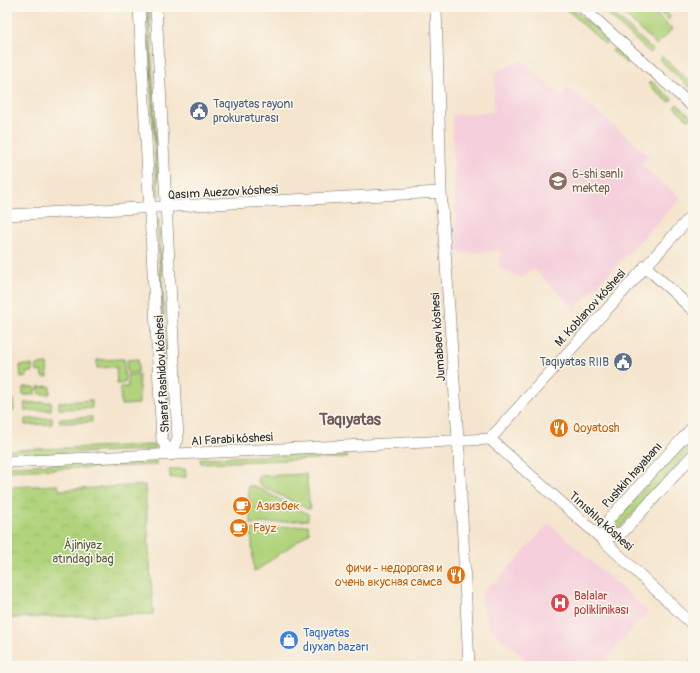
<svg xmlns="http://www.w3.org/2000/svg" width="700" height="673" font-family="Pangolin,sans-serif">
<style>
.built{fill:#f5cfdb}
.green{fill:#b1d37c;stroke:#6e7f54}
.park{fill:url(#park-crowns);stroke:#6e7f54}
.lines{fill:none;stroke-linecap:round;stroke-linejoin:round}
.minor-casing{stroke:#726c64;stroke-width:12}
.minor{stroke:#fff;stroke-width:11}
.labels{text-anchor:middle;stroke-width:3;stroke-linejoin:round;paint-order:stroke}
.service-label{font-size:12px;fill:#4e5e75;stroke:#fbf7ec;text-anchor:start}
.education-label{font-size:12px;fill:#785e54;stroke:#fbf7ec;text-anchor:start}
.street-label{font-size:12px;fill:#2b2b2b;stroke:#fbf7ec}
.food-label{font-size:12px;fill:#c56008;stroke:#fbf7ec;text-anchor:start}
.park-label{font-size:12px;fill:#535d43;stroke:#fbf7ec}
.health-label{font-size:12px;fill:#be3a42;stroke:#fbf7ec;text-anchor:start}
.shop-label{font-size:12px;fill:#366cbe;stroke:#fbf7ec;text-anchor:start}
.district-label{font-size:16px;font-weight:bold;fill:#6c5958;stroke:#fbf7ec}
</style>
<defs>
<pattern id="park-crowns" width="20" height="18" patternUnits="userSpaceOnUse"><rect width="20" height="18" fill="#b1d37c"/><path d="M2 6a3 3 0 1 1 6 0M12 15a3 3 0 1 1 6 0" fill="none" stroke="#98b56b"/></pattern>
</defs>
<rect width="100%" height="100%" fill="#fbf7ec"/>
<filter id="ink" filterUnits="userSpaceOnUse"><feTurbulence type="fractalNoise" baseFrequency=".025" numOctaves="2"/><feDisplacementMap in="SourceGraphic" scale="8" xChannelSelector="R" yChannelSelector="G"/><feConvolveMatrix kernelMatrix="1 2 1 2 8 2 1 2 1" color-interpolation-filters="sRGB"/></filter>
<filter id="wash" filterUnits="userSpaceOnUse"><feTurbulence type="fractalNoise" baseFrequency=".012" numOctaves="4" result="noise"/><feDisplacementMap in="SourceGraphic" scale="16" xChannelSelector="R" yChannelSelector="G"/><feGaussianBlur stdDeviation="0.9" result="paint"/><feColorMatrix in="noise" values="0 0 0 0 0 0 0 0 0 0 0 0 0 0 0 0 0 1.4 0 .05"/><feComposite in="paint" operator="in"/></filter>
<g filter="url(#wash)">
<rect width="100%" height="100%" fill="#f5e5ce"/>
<!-- built -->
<path class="built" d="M521,60L561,96L569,88L642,149L649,155L641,165L681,198L575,309L533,268L522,278L499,269L500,251L457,253L452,115L493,112L495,73Z
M549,523L648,612L599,666H534L487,626L481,594L492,582L494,584Z"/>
<!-- green -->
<path class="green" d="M147,7H149L159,196H157Z
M564,7H571L608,40L605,44Z
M600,7H607L653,50L650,53Z
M616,7H648L672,29L657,45Z
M654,7H660L671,17L668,20Z
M614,48L630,61L627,64L612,51Z
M662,56L693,85V91L659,59Z
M651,81L672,99L669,102L648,84Z
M677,104L692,117L689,120L674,107Z
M157,219H159L169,406H167Z
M124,359L125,383L117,384L116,367L97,368V360Z
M138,359V372L127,373V360Z
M47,364L48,377H42L41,371L37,372L36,365Z
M20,365H32L33,372H27V377L21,378Z
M139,374V404L121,405L120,387H128L127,375Z
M50,386V394H39L38,387Z
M23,387H35V395H23Z
M7,400H14V411L7,412Z
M92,400V408L59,409V402Z
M51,402V410L25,411L24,403Z
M92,417V422L60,423L59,419Z
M52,418V424L25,425V419Z
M693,434V447L618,530L613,529L612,524Z
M155,445V450L7,455V450Z
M346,453L347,458L201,463L200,458Z
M156,460V465L7,471V466Z
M170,469H185L186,477L170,478Z
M306,474L310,509H308L259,485L258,476Z
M248,486H254L308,514V520L251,524Z
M308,525L309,533L254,572L251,530Z"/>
<!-- park -->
<path class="park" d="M58,485L59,490L145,485L153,614L7,618V487Z"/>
</g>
<g filter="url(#ink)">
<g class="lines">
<defs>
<path id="minor" d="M139,7L162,440L171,455
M156,7L178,439L171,455
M436,7L441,192L459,454L469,666
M582,7L693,107
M7,215L441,192
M645,266L693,310
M490,439L693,214
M490,439L602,539L693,625
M7,462L490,439
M602,539L609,519L693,427
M602,539L623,532L693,455
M688,666L693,660"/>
</defs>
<!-- minor casing -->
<use href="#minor" class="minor-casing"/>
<!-- minor -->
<use href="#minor" class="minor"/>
</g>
</g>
<!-- icons -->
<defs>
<symbol id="civic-disc" viewBox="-11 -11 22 22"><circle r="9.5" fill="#5c6f8a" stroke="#fbf7ec"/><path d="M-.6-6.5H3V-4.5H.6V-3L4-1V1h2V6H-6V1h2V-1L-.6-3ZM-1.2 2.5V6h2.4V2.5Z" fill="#fff"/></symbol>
<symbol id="school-disc" viewBox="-11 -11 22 22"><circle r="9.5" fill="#8d6e63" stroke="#fbf7ec"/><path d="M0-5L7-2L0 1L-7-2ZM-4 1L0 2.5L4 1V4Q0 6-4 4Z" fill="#fff"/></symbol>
<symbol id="restaurant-disc" viewBox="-11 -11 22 22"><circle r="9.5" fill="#e8710a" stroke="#fbf7ec"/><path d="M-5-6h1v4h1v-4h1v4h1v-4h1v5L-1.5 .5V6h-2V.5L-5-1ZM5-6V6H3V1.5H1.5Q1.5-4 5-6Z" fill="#fff"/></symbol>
<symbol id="cafe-disc" viewBox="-11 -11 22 22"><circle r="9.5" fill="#e8710a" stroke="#fbf7ec"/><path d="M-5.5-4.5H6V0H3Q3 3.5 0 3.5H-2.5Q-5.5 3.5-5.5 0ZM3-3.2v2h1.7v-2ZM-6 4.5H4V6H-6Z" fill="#fff"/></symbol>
<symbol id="hospital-disc" viewBox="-11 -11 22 22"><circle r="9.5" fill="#e0444e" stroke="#fbf7ec"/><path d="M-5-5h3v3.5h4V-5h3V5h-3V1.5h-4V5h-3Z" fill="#fff"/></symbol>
<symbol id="shop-disc" viewBox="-11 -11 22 22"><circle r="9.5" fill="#3f7fe0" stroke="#fbf7ec"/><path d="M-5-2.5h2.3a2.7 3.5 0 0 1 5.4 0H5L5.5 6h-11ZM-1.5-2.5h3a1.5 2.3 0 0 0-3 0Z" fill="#fff"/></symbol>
</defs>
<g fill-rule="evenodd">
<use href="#civic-disc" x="188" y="100" width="22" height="22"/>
<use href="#school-disc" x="547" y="170" width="22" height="22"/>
<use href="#civic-disc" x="612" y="351" width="22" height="22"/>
<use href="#restaurant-disc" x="548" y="417" width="22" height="22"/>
<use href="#cafe-disc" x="231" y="495" width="22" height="22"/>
<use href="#cafe-disc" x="228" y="517" width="22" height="22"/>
<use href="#restaurant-disc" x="445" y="564" width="22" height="22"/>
<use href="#hospital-disc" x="549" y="592" width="22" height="22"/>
<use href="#shop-disc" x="278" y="629" width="22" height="22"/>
</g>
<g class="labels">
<!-- service labels -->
<g class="service-label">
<text x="213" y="108">Taqıyatas rayonı<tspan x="213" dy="14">prokuraturası</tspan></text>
<text x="609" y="366" text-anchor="end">Taqıyatas RIIB</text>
</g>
<!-- education labels -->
<g class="education-label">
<text x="572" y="178">6-shi sanlı<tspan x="572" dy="14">mektep</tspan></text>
</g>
<!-- street labels -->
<g class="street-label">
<text transform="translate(223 192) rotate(-3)" y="4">Qasım Auezov kóshesi</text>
<text transform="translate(590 308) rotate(-48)" y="4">M. Koblanov kóshesi</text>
<text transform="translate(438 337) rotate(-94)" y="4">Jumabaev kóshesi</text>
<text transform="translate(162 374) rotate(-93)" y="4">Sharaf Rashidov kóshesi</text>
<text transform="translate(232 439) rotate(-3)" y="4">Al Farabi kóshesi</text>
<text transform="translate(632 475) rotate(-48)" y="4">Pushkin hayabanı</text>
<text transform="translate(601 521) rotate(42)" y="4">Tınıshlıq kóshesi</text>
</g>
<!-- food labels -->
<g class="food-label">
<text x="573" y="432">Qoyatosh</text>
<text x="256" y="510">Азизбек</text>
<text x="253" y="532">Fayz</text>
<text x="442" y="572" text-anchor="end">фичи - недорогая и<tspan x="442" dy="14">очень вкусная самса</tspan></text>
</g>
<!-- park labels -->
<g class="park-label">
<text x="83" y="549">Ájiniyaz<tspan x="83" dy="14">atındaǵı baǵ</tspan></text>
</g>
<!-- health labels -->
<g class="health-label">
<text x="574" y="600">Balalar<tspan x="574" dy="14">poliklinikası</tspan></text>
</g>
<!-- shop labels -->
<g class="shop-label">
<text x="303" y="637">Taqıyatas<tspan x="303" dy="14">dıyxan bazarı</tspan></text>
</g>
<!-- district labels -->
<g class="district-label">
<text x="350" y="425">Taqıyatas</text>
</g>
</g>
<!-- margin -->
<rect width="700" height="673" fill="none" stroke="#fbf7ec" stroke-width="24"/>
</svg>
